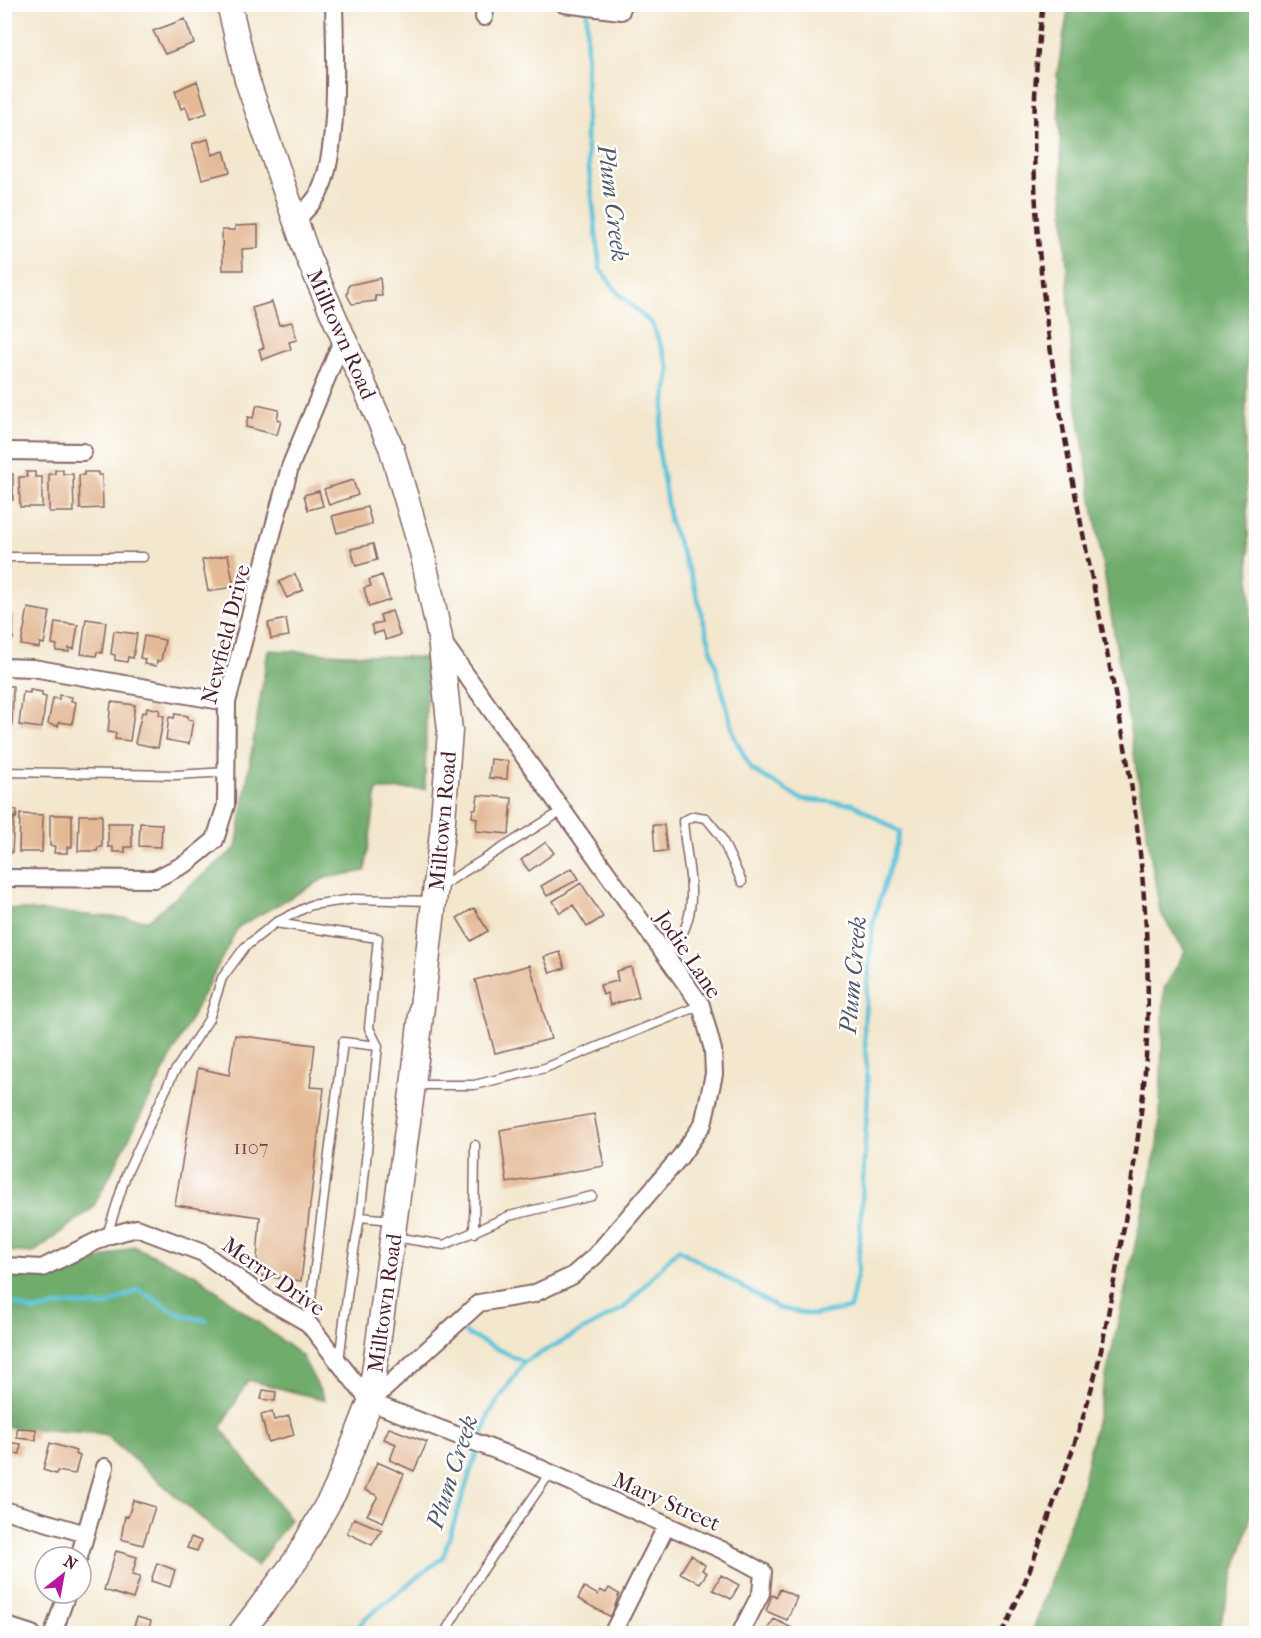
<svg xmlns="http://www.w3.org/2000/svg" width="1261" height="1638" font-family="'IM FELL French Canon',serif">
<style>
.forest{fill:#70ac6c;stroke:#5d664c;stroke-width:1.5}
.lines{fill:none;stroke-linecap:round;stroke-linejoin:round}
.stream{stroke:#5cc3d9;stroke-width:4.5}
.building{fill:#e4ba96}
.lane-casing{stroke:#856564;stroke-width:11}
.street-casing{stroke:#856564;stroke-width:20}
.secondary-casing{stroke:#856564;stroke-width:27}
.lane{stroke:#fff;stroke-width:8}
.street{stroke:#fff;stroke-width:16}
.secondary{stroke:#fff;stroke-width:24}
.rail{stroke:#4a1f2b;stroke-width:4.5;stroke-dasharray:9 4.5;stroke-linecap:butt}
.labels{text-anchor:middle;stroke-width:5;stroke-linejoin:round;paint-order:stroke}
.number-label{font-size:20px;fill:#704646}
.street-label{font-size:22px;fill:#4a1f2b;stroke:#fff}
.water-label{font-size:24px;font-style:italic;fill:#505868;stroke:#fff}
</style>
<rect width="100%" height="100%" fill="#fff"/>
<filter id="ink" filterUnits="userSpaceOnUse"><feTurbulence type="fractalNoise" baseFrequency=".0167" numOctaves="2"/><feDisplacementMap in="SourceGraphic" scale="12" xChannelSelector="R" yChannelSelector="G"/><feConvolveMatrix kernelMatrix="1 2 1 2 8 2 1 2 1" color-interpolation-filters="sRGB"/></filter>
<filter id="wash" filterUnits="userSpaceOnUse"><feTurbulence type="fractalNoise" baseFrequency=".008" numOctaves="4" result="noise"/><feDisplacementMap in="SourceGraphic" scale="24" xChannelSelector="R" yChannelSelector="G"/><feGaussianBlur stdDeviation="1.35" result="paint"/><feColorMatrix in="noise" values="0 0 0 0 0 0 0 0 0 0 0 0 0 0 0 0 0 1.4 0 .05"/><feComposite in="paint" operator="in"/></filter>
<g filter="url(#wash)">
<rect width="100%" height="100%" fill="#f3e7ce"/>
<!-- forest -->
<path class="forest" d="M1069,5H1256V102L1253,113L1245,451L1256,739V1456L1249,1524L1217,1633H1032L1080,1494L1159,1137L1164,989L1185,951L1160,912L1073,384L1057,75Z
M268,650L427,658L425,789L377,790L365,871L325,878L238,927L93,1208L33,1253L5,1251V908L148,920L236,848Z
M133,1246L196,1275L302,1356L325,1400L248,1380L221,1428L290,1519L257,1566L104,1434L5,1427L4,1277C53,1280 89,1265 133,1246Z"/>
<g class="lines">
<!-- stream -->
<path class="stream" d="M4,1300L33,1311L69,1304L105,1306L138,1290L181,1315L205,1320
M465,1333L524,1362
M353,1634L366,1618L443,1557L489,1414L524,1362L624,1308L678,1249L778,1308L813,1315L850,1308L858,1270L868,1091L864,1024L873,922L900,832L853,804L801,799L751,769L735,738L693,581L670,522L658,445L670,369L652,324L619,294L600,269L586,141L587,9"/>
</g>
<g id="blocks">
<!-- building -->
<path class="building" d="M185,19L194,43L165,54L153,31Z
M197,81L207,113L190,119L186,107L181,109L175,91Z
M208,139L212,155L224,151L230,172L202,179L192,144Z
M258,225V248L242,249L243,270H223L222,230H235V226Z
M380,278L382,296H375L376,301L352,304L347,295L349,285Z
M272,302L279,325L292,322L297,340L289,342L291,349L262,360L259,349L264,348L252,308Z
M257,405L279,410L277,419L281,421L277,435L246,427L248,417L253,418Z
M55,470H63V474H73L74,512H49V474H55Z
M26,472H35V477H42V507H20L19,477H27Z
M84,472H98V475H102L103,508L80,509L79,475H84Z
M4,474H13V500H4Z
M353,480L358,495L329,505L324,489Z
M319,491L323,506L308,510L304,495Z
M367,507L372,524L337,533L332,516Z
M373,544L377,560L356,566L351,549Z
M228,555L234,587L208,591L202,560Z
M295,574L303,590L287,598L279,582Z
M382,575L390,600L369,607L364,588L371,586L369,580Z
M4,598H8L7,615H13V639H8V644H4Z
M28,608L50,612L44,644L40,643L39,648L21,645Z
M392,611L400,635L386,640L383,631L374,634L371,625L382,622L380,615Z
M86,619L106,622L102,653L97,652L96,656L81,654Z
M286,619L289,636L271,639L268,623Z
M55,622L78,625L74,649L69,648V652L56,651L57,645L52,644Z
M114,631L137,634L133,658L128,657L127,662L115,660V655L111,654Z
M144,636L165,640L161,661H157L156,666L144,664L145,659L140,658Z
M4,686H13L12,725H4Z
M30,690L42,692V696L46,697L42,728L19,725L23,692L30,693Z
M59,695L72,697L71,701L76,702L72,724L59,722L58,726L48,724L53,698L59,699Z
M111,702L135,705L130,741L115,739L116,733L108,732Z
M147,707L160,710L159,715L164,716L158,748L135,743L142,712L146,713Z
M175,714L188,716V719L193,720L189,744L166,740L169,717L174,718Z
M491,759L508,761L507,779L489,778Z
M478,795L512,798L509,834L476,831L477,818L472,817L473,809H476Z
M4,809L17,810L16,818L14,817L12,853L4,852Z
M20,814L43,815L42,852H19Z
M50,815H72V847H67V853H54L55,846H50Z
M79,815H102V847H98L97,851H78Z
M108,823H132V847H125V852H113V847H108Z
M140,823L162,824L161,847L139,846Z
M653,825H664L667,851L655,852Z
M546,842L554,853L529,871L521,860Z
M572,868L579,879L547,896L541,886Z
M581,883L603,917L587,927L573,905L560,913L553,901Z
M474,908L488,931L471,941L457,918Z
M560,952L565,968L550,973L544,957Z
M530,965L551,1039L495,1053L475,980Z
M631,967L639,997L610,1005L607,993L603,995L600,985L618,981L616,971Z
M235,1035L315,1045L310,1087L324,1088L301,1281L256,1275L260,1217L175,1205L198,1068L229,1075Z
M594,1114L604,1166L507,1183L500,1130Z
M263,1390L276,1392L275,1401L261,1399Z
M272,1412L274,1420L289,1416L294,1435L268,1442L261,1415Z
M17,1428L36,1429V1440L17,1438Z
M389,1428L427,1442L414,1471L390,1460L396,1444L384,1439Z
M6,1442L21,1444L20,1454L5,1452Z
M50,1443L76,1451L75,1454L80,1456L75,1474L57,1471L56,1474L43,1470Z
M377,1462L404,1474L383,1522L367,1515L378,1496L365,1490Z
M133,1500L155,1507L143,1545L121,1539L125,1516L128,1517Z
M354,1518L382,1530L372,1545L347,1533Z
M191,1537L201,1541L197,1551L187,1548Z
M116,1551L137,1557L132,1575L140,1577L133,1599L104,1590Z
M691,1555L705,1565L702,1570L707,1573L700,1583L680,1573Z
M157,1563L175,1570L170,1587L151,1581Z
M721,1575L739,1585L731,1599L713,1590Z
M584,1587L598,1595L600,1590L606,1593L609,1588L619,1594L611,1617L578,1599Z
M780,1589L797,1597L787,1620L766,1611L772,1595L776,1597Z
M137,1617L151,1621L147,1634L132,1632Z
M774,1619L794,1629L792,1634H764Z"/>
</g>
</g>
<g filter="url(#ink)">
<use href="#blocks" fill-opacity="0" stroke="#856564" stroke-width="1.5"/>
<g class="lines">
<defs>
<path id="lane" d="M4,557H143
M4,772L176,775L227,772
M441,886L562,811
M275,923L378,938L369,1028L378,1046L360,1217L350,1273L339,1361
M666,957C706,915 687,873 683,821L694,816L706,818L720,835L742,882
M416,1085H474L545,1068L701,1005
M360,1217L392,1220
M474,1233L475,1145
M107,1235L126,1175L173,1074L209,1019L222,978L245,947L275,923L311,905L354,899L431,901
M394,1237L444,1245L509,1216L592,1196
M308,1323L343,1042L378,1046
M444,1634L476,1580L550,1473"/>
<path id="street" d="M564,4L621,11
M484,17L486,4
M296,221C303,212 314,203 319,193C340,151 335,53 334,4
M4,451L83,452
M4,667L33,668L227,702
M4,878L155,879L187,863L215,840L226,805L227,702L290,467L344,336
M4,1266L42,1268L107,1236L137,1228L203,1253L268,1300L308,1323L370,1402L524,1461L722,1550L763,1572L761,1593L740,1634
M370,1402L479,1303L533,1294L572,1276L595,1256L680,1157L703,1124L714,1074L713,1050L701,1005L442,641
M4,1510L86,1534
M79,1557L105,1467
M4,1625L32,1634
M53,1634L67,1593
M612,1634L666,1527"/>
<path id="secondary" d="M229,4L247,80L308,257L391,447L422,552L440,638L450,731L442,832L413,1085L370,1402L336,1489L296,1560L240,1634"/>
</defs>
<!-- lane casing -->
<use href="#lane" class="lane-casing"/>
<!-- street casing -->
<use href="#street" class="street-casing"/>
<!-- secondary casing -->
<use href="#secondary" class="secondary-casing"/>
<!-- lane -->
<use href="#lane" class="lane"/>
<!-- street -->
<use href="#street" class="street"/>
<!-- secondary -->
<use href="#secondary" class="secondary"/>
<!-- rail -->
<path class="rail" d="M1001,1634C1023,1592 1039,1546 1054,1502C1069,1461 1084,1418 1095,1375C1105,1338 1110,1299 1118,1261C1129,1198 1140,1135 1145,1071C1153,968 1143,848 1125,747C1081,502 1009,255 1043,4"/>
</g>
</g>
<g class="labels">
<!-- number labels -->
<g class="number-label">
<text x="251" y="1154">1107</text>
</g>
<!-- street labels -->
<g class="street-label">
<text transform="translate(342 334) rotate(66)" y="8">Milltown Road</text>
<text transform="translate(225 634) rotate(-76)" y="8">Newfield Drive</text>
<text transform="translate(442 821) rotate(-85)" y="8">Milltown Road</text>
<text transform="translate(689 954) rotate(56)" y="8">Jodie Lane</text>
<text transform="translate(274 1276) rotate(35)" y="8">Merry Drive</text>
<text transform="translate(384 1303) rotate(-82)" y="8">Milltown Road</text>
<text transform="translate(667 1501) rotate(24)" y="8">Mary Street</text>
</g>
<!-- water labels -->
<g class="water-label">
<text transform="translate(613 203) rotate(83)" y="8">Plum Creek</text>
<text transform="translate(853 975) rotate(-85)" y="8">Plum Creek</text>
<text transform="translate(452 1472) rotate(-72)" y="8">Plum Creek</text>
</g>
</g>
<!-- margin -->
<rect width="1261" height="1638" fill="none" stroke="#fff" stroke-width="24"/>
<!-- north arrow -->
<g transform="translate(63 1575) rotate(31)"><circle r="28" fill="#ffffff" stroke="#b7a5aa" stroke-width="1.5"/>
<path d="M0-4.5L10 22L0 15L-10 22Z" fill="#b5179e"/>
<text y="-9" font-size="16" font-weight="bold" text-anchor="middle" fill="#4a1f2b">N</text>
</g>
</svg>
